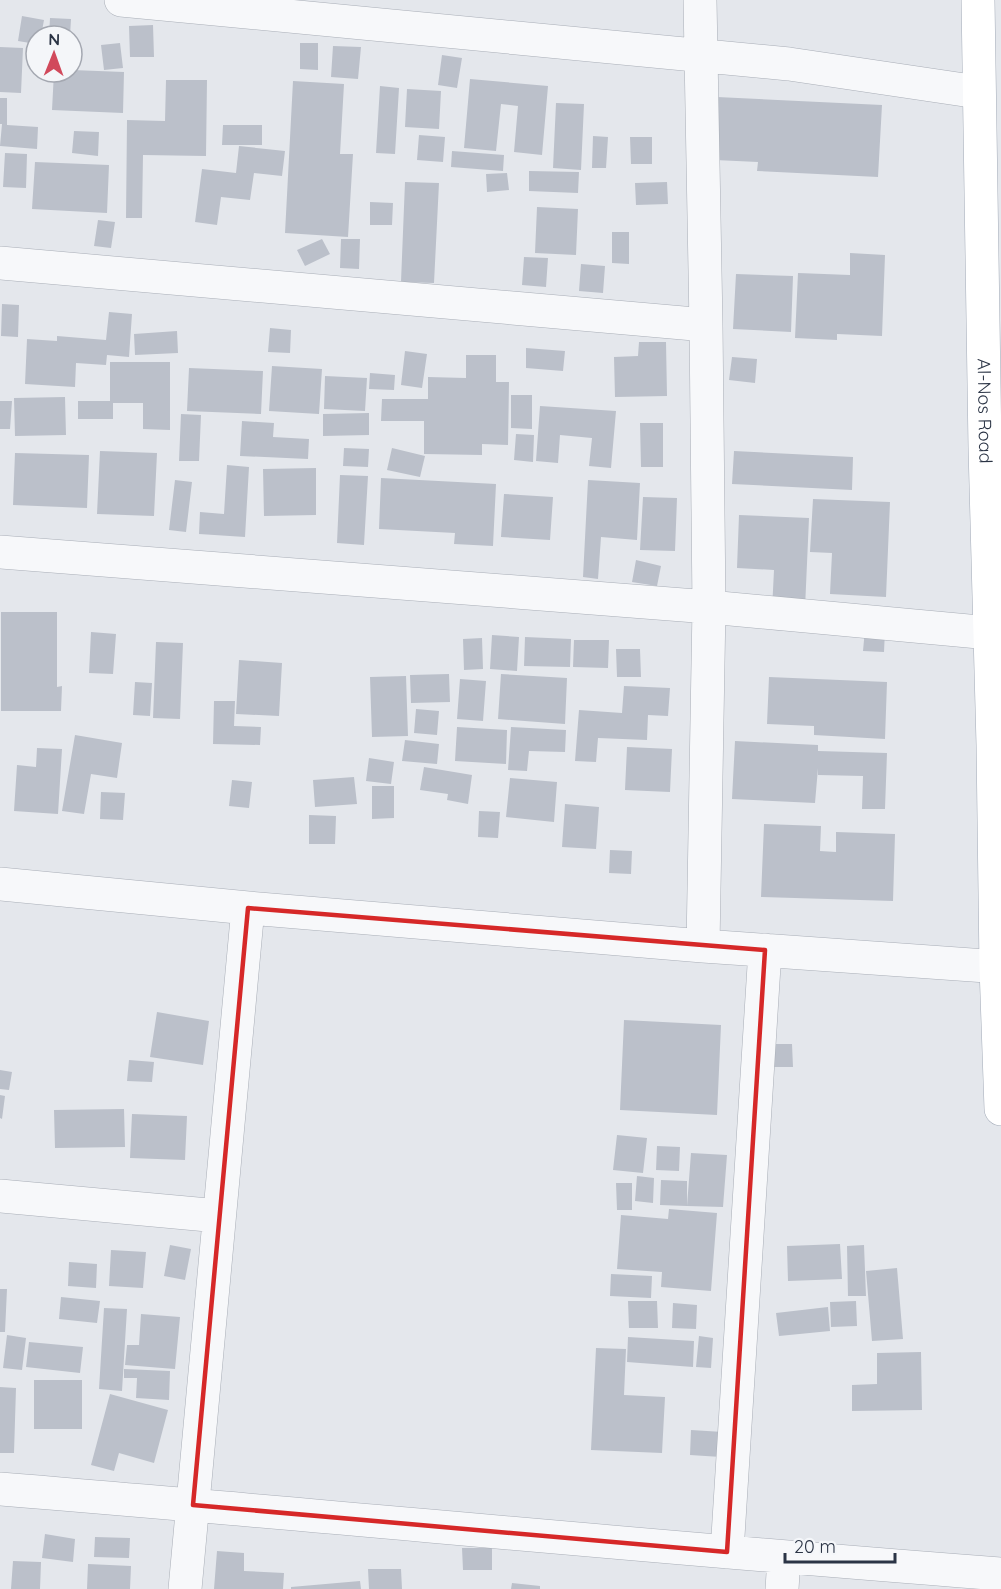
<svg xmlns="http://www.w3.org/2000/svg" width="1001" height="1589" font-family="Quicksand,sans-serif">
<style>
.building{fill:#bbc0ca}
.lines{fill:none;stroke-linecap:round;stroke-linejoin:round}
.minor-casing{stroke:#a9aeb7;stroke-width:34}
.major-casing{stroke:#a3abb8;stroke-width:34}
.minor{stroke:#f7f8fa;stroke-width:33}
.major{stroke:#fff;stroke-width:33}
.marked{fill:none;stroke:#d62828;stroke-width:4.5;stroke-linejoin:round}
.labels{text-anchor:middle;stroke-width:4.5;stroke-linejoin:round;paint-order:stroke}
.street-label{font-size:18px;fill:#2b3445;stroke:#f4f6f9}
</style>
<rect width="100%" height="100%" fill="#e4e7ec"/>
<!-- building -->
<path class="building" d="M22,16L44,20L41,36H36V44L18,41Z
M50,18L71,19L70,36H49Z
M153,25L154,57H130L129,26Z
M120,43L123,68L104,70L101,45Z
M300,43H318V70L300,69Z
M333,46L361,47L358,79L331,77Z
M0,47L23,48L21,93L0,92Z
M442,55L462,58L457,88L438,85Z
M72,70L124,72L123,113L52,110L54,72H72Z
M470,79L548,86L542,155L514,152L518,106L501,104L496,151L464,148Z
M166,80H207L206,156L143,155L142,218H126L127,120L165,121Z
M293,81L344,84L340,154H353L348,237L285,233Z
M380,86L399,88L395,154L376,153Z
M407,89L441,91L439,129L405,127Z
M717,97L882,105L878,177L757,171L758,162L715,160Z
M0,98H7V125L38,127L37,149L0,146L2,124H0Z
M556,103L584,104L581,170L553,168Z
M223,125H262V145H222Z
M74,131L99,132L98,156L72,153Z
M419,135L445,137L443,162L417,160Z
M593,136L608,137L606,168H592Z
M630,137H652V164H631Z
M239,146L285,151L282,176L254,173L250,200L221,197L217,225L195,222L202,169L236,173Z
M452,151L504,155L503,171L451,167Z
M5,153L27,154L26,188L3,187Z
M35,162L109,165L107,213L32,209Z
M529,171L579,172L578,193L529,191Z
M507,173L509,190L487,192L486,174Z
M405,182L439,183L434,283L401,282Z
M667,182L668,204L636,205L635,183Z
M370,202L393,203L392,225H370Z
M537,207L578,209L576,255L535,253Z
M98,220L115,222L111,248L94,246Z
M612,232H629V264L612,263Z
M322,239L330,254L305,266L297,250Z
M341,239H360L359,269L340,268Z
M850,253L885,255L882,336L837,334V340L795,338L798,273L850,275Z
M524,257L548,258L546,287L522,285Z
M581,264L605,266L603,293L579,291Z
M736,274L793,276L791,332L733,329Z
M2,304L19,305L18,337L1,336Z
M109,312L132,314L129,357L107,355L106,365L76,363L75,387L25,384L27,339L57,341V336L106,340Z
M270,328L291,330L290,353L268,352Z
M177,331L178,353L135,355L134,334Z
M639,342H666L667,396L615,397L614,357L638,356Z
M526,348L565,351L563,371L526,368Z
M405,351L427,354L422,388L401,385Z
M466,355H496V382H509L508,445L482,444V455L424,454V421H381L382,399H428V377L466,378Z
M732,357L757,359L755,383L729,380Z
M110,362H170V430L143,429V403H113V419H78V401H110Z
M272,366L322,369L319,414L269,411Z
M189,368L263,371L261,414L187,411Z
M370,373L395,375L394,390L369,389Z
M325,376L367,378L365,411L324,409Z
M511,395H532V429L511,428Z
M65,397L66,435L15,436L14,398Z
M0,401H12L10,429H0Z
M540,406L616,411L611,468L589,466L592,438L560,435L558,463L536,461Z
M369,413V435L323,436V414Z
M181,414L201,415L199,461H179Z
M242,421L274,423L273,437L309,439L308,459L240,456Z
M640,423H663V467H641Z
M516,434L534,435L533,462L514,460Z
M344,448L369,449L368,467L343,466Z
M392,448L425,456L420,477L387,470Z
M100,451L157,453L154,516L97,514Z
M734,451L853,457L852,490L732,484Z
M15,453L89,455L87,508L13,505Z
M227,465L249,467L245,537L199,534L200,512L224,514Z
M316,468V515L264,516L263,469Z
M340,475L368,476L364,545L337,543Z
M381,478L496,484L493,546L454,544L455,533L379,529Z
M175,480L192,482L186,532L169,530Z
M588,480L640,483L637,540L601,537L598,579L583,577Z
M504,494L553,497L550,540L501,537Z
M643,497L677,498L675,551L640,550Z
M813,499L890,502L886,597L830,594L832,553L810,552Z
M739,515L809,518L804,631L771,630L774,570L737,568Z
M636,560L661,566L657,586L632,582Z
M1,612H57V687L62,686L61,711H1Z
M865,629L885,630L884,652L863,651Z
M91,632L116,634L113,674L89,673Z
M492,635L519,637L517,671L490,669Z
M525,637L571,639L570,667L524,666Z
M482,638L483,669L464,670L463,639Z
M574,640H609L608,668L573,667Z
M156,642L183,643L180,719L153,718Z
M616,649H640L641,677H617Z
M239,660L282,663L279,716L236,714Z
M449,674L450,702L411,703L410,675Z
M501,674L567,678L565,724L498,719Z
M406,676L408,736L372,737L370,677Z
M769,677L887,682L885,739L814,735V726L767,724Z
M460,679L486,681L483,721L457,719Z
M135,682L152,683L150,716L133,715Z
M624,686L670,688L668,716L648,715L647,740L598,738L596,762L575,761L579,710L622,713Z
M214,701H235L234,726L261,727L260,745L213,744Z
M416,709L439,711L437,735L414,733Z
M457,727L507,730L506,764L455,761Z
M511,727L566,730L565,752L529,751L527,771L508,770Z
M75,735L122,743L117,778L91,774L84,814L62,811Z
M405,740L439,744L437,764L402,761Z
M735,741L818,745V751L887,753L885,809H862L863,776L818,775V768L815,803L732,799Z
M627,747L672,749L670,792L625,790Z
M37,748L62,749L58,814L14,811L17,765L36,767Z
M369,758L394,762L391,784L366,781Z
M424,767L472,775L468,804L447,800L448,794L420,790Z
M354,777L357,804L315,807L313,780Z
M510,778L557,782L554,822L506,817Z
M232,780L252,782L249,808L229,806Z
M372,786H394V818L372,819Z
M101,792L125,793L123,820L100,819Z
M565,804L599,807L596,849L562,847Z
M479,811L500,812L498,838L478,837Z
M309,815L336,816L335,844H309Z
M764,824L821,826L820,851L836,852V832L895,834L893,901L761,897Z
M610,850L632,851L631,874L609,873Z
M157,1012L209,1021L203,1065L150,1057Z
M624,1020L721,1025L717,1115L620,1110Z
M771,1044H792L793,1067H771Z
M129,1060L154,1062L152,1082L127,1081Z
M0,1070L12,1072L9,1090L0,1089Z
M0,1095L5,1096L2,1119L0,1118Z
M124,1109L125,1147L55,1148L54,1110Z
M132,1114L187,1116L185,1160L130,1158Z
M617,1135L647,1138L643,1173L613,1170Z
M657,1146L680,1147L679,1171L656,1170Z
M691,1153L727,1155L723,1207L687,1206Z
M637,1176L654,1178L653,1203L635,1201Z
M661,1180L687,1181V1206L660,1205Z
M616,1183H632V1210H617Z
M669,1209L717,1213L711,1291L661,1287L662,1272L617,1269L621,1215L668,1219Z
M840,1244L842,1279L788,1281L787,1246Z
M170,1245L191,1249L185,1280L164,1276Z
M864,1245L866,1296H848L847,1246Z
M111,1250L146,1252L143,1288L109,1286Z
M69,1262L97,1264L96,1288L68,1286Z
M897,1268L903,1339L872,1341L866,1271Z
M611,1274L652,1276L651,1298L610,1296Z
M0,1289H7L5,1332H0Z
M61,1297L100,1301L97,1323L59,1319Z
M628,1301H657L658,1328H629Z
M856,1301L857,1326L831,1327L830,1302Z
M673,1303L697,1305L696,1329L672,1328Z
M828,1307L830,1331L779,1336L776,1313Z
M104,1308L127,1309L122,1391L99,1389Z
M141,1314L180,1317L175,1369L125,1365L127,1345H139Z
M7,1335L26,1338L22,1370L3,1368Z
M699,1336L713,1338L711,1368L696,1367Z
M628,1337L694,1341L693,1367L627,1362Z
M29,1342L83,1347L80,1373L26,1367Z
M596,1348L626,1349L624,1395L665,1397L662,1453L591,1450Z
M921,1352L922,1410L852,1411V1385L877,1384V1353Z
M124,1369L170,1371L169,1400L136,1398L137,1378H124Z
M34,1380H82V1429H34Z
M0,1387L16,1388L14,1453H0Z
M110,1394L168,1410L154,1463L119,1453L114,1471L91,1465Z
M691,1430L723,1432L721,1457L690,1455Z
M45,1534L75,1539L73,1562L42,1558Z
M95,1537L130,1538L129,1558L94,1557Z
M462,1548H492V1570H463Z
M217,1551L244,1553V1571L284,1573L283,1589H214Z
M13,1561L41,1562L40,1589H11Z
M88,1564L131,1566L130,1589H87Z
M368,1569H401L402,1589H369Z
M360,1581L361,1589H291V1587Z
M512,1583L540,1586V1589H511Z"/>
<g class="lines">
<defs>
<path id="minor" d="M121,0L789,64L978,92
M700,0L706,325L709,607L703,946
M0,263L706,325
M0,552L709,607L990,633
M0,884L248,908L703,946L1001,967
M0,1196L219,1216
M0,1489C334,1516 667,1549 1001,1574
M727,1552L765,950
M185,1589L248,908
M782,1589L784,1558"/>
<g id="major">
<path id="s1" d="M978,0L985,448L993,745L996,967L1001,1109"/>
</g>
</defs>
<!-- minor casing -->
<use href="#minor" class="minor-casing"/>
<!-- major casing -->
<use href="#major" class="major-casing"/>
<!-- minor -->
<use href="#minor" class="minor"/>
<!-- major -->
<use href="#major" class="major"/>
</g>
<!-- marked area -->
<path class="marked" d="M248,908L765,950L727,1552L193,1505Z"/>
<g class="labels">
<!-- street labels -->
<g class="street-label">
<text dy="6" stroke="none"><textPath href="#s1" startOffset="411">Al-Nos Road</textPath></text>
</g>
</g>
<!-- north arrow -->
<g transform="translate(54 54) rotate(1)"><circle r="28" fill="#f4f6f9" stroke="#a4a8b1" stroke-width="1.5"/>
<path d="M0-4.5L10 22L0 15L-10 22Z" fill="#d1495b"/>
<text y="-9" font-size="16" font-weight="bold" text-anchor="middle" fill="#2b3445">N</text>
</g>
<!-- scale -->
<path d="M785 1553v9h110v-9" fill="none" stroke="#2b3445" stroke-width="3"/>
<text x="794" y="1553" font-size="18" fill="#2b3445" stroke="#f4f6f9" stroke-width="4.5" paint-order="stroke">20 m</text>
</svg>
